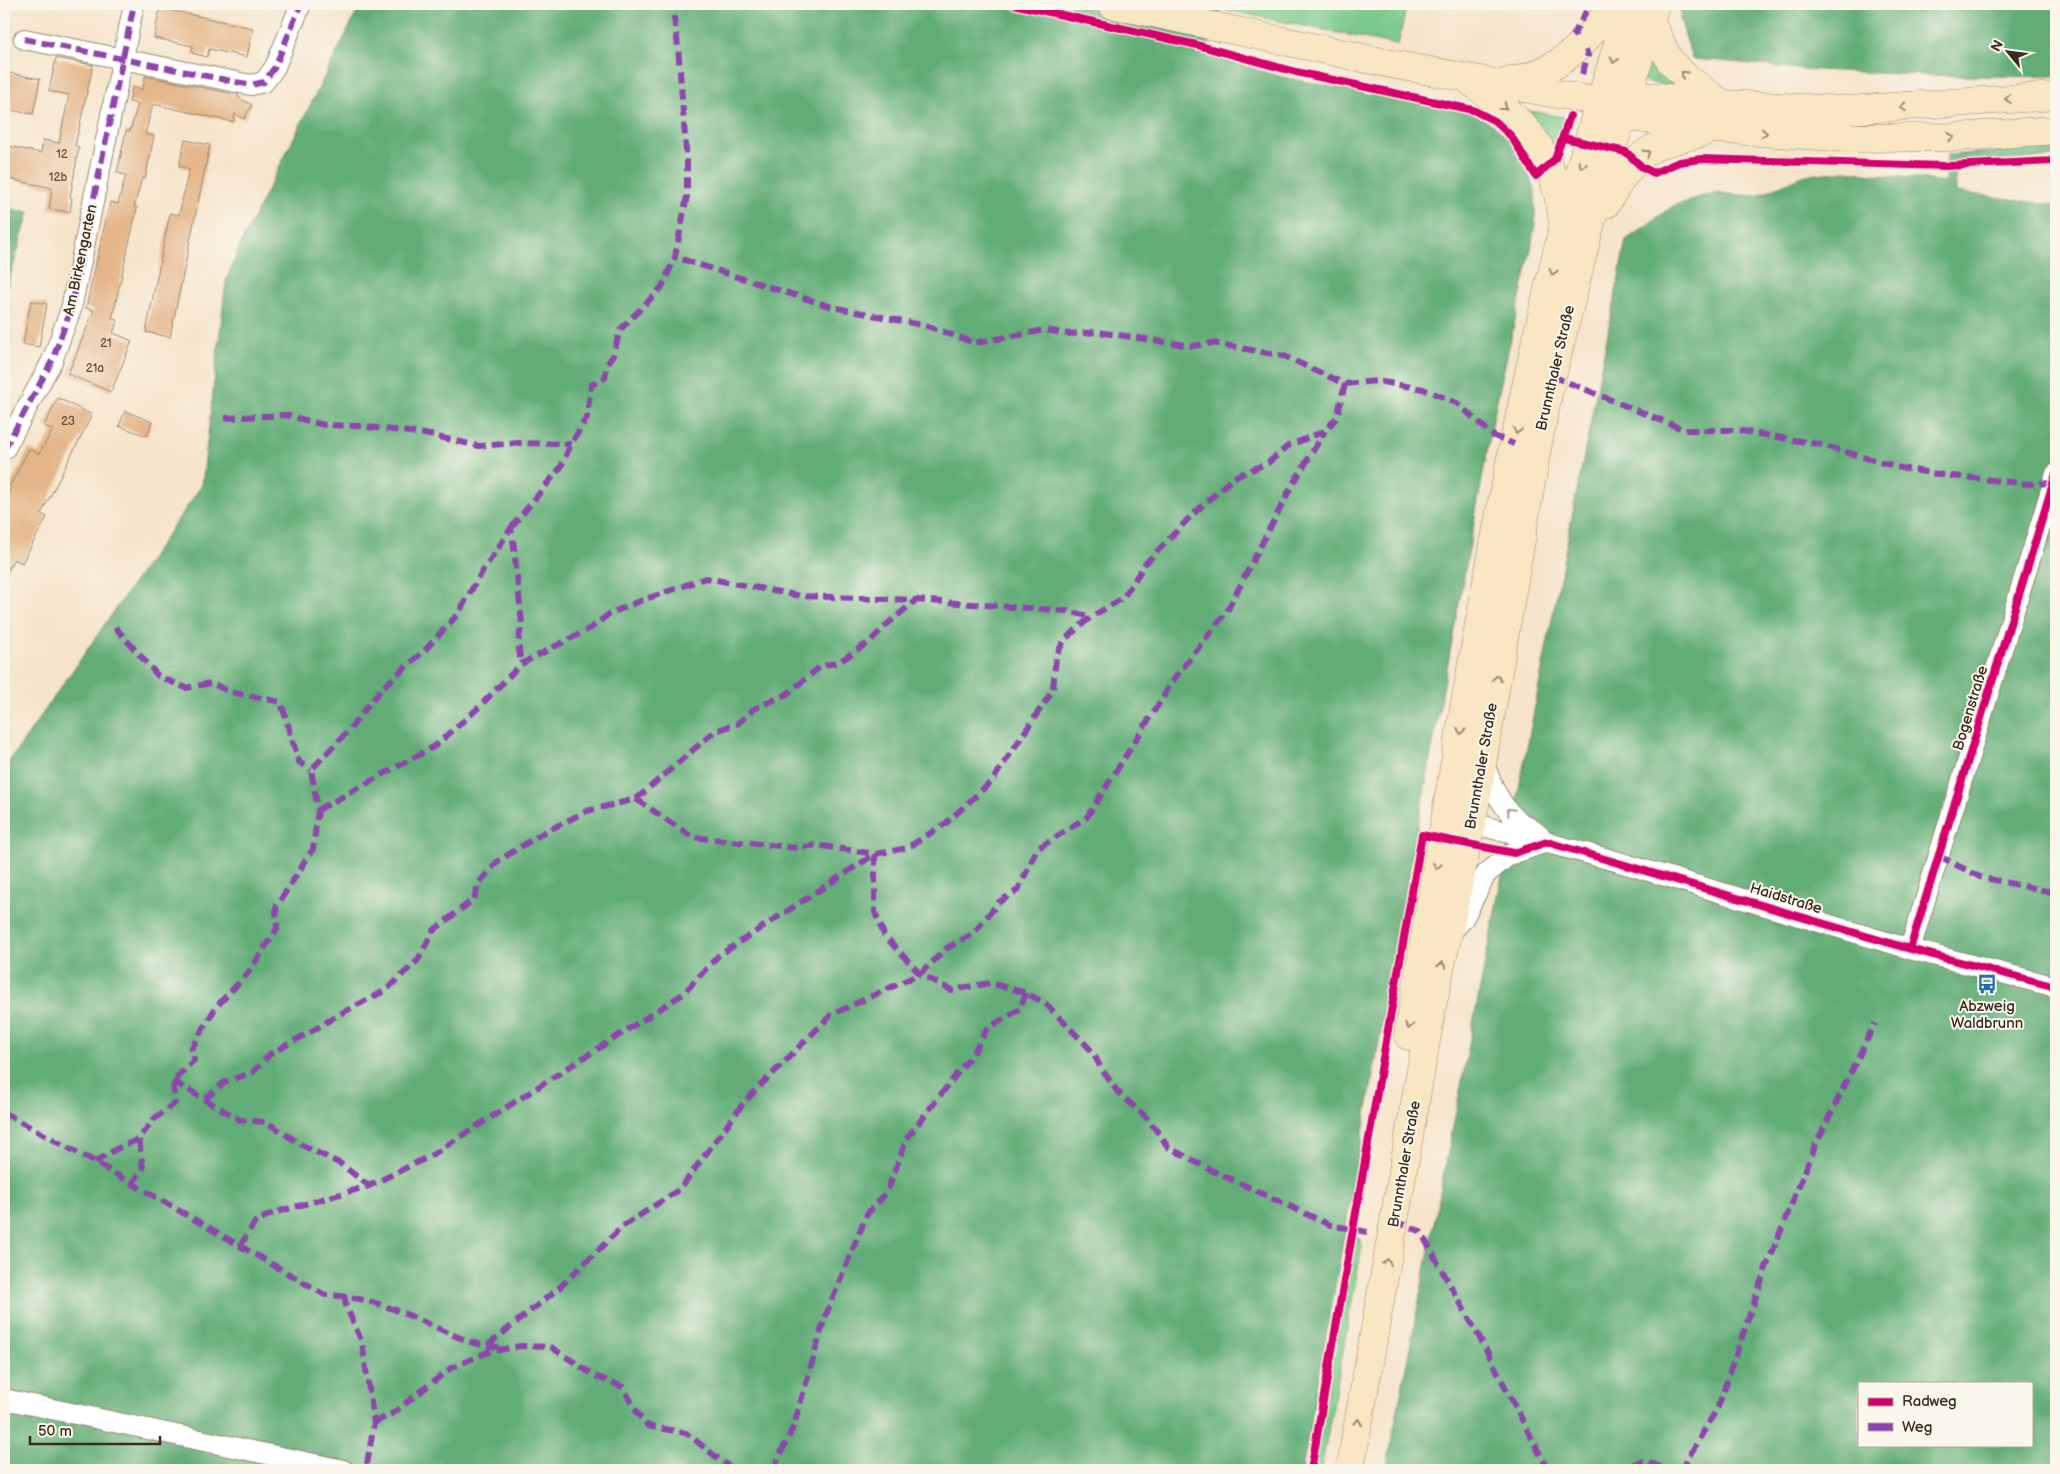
<svg xmlns="http://www.w3.org/2000/svg" width="2060" height="1474" font-family="'Balsamiq Sans',sans-serif">
<style>
.green{fill:#79c98b;stroke:#5a7a54}
.forest{fill:#62ad77;stroke:#4e6c4a;fill-rule:evenodd}
.building{fill:#e4b588}
.lines{fill:none;stroke-linecap:round;stroke-linejoin:round}
.street-casing{stroke:#988774;stroke-width:22}
.secondary-casing{stroke:#988774;stroke-width:29}
.street{stroke:#fff;stroke-width:20}
.secondary{stroke:#f9e7c3;stroke-width:28}
.quiet{stroke:#8e44ad;stroke-width:6;stroke-dasharray:12 6;stroke-linecap:butt}
.cycleway-casing{stroke:#fbf7ec;stroke-width:11}
.cycleway{stroke:#d6006c;stroke-width:8}
.oneway{stroke:#9a8870}
.oneway2{stroke:#a79f9a}
.labels{text-anchor:middle;stroke-width:4;stroke-linejoin:round;paint-order:stroke}
.number-label{font-size:12px;fill:#654d38}
.street-label{font-size:15px;fill:#3b2a1e;stroke:#fbf7ec}
.poi-label{font-size:15px;fill:#3b2a1e;stroke:#fbf7ec}
</style>
<rect width="100%" height="100%" fill="#fbf7ec"/>
<filter id="ink" filterUnits="userSpaceOnUse"><feTurbulence type="fractalNoise" baseFrequency=".02" numOctaves="2"/><feDisplacementMap in="SourceGraphic" scale="10" xChannelSelector="R" yChannelSelector="G"/><feConvolveMatrix kernelMatrix="1 2 1 2 8 2 1 2 1" color-interpolation-filters="sRGB"/></filter>
<filter id="wash" filterUnits="userSpaceOnUse"><feTurbulence type="fractalNoise" baseFrequency=".0096" numOctaves="4" result="noise"/><feDisplacementMap in="SourceGraphic" scale="20" xChannelSelector="R" yChannelSelector="G"/><feGaussianBlur stdDeviation="1.12" result="paint"/><feColorMatrix in="noise" values="0 0 0 0 0 0 0 0 0 0 0 0 0 0 0 0 0 1.4 0 .05"/><feComposite in="paint" operator="in"/></filter>
<g filter="url(#wash)">
<rect width="100%" height="100%" fill="#f6e4cb"/>
<!-- green -->
<path class="green" d="M1223,4H1407L1398,45L1221,9Z
M1650,50L1677,83L1675,87L1642,81Z
M1519,109L1564,117L1555,154Z
M1355,1235L1359,1238L1362,1247L1321,1470H1313Z"/>
<!-- forest -->
<path class="forest" d="M361,4H1223L1205,54L1282,77L1471,113L1492,124L1508,138L1520,155L1535,189V224L1531,249L1495,409L1426,781L1302,1470H4V769L202,485L226,281L243,239Z
M1682,4H2056V76C1971,78 1887,74 1802,69C1765,66 1729,61 1692,59L1680,18Z
M2056,147V157L1955,163L1956,192L2056,205V1470H1386L1626,240L1673,206L1713,193L1756,196L1805,175L1847,171L1946,182L1947,155ZM1859,1383H2031V1445H1859Z
M4,208L29,212L4,298Z"/>
<g id="blocks">
<!-- building -->
<path class="building" d="M160,8L253,28L247,57L209,49L207,57L192,53L193,46L154,38Z
M56,58L93,65L75,146L79,147L70,197L72,198L70,212L49,209L52,188L4,178V145L41,153L43,140L59,143L69,95L49,91Z
M4,72L40,79L33,114L4,109Z
M145,76L239,95L238,97L252,105L244,119L235,114L233,122L153,104L145,134L154,136L145,179L142,178L134,207L137,208L112,319L118,320L113,333L132,341L111,392L68,374L94,310L86,308L110,202L118,204L126,175L117,173L126,131H130L138,104L129,102L132,87L143,89Z
M185,140L210,145L170,337L146,332L170,213L179,215L189,169L179,166Z
M31,301L47,304L39,347L23,344Z
M58,398L92,415L41,514L47,517L22,563L14,559L4,577V501L10,490L8,489L29,449L39,454L53,430L44,426Z
M125,411L152,422L147,436L119,426Z"/>
</g>
</g>
<g filter="url(#ink)">
<use href="#blocks" fill-opacity="0" stroke="#988774" stroke-width="1"/>
<g class="lines">
<defs>
<path id="street" d="M24,39L251,85L264,82L275,67L301,4
M4,450L52,361L71,309L134,4
M1483,761C1491,783 1500,808 1521,823C1528,827 1534,830 1540,836
M1460,820L1612,860L1910,949L2056,987
M1453,930L1463,919L1486,874L1509,855L1547,842
M1910,949L2056,474
M4,1399L343,1470"/>
<path id="secondary" d="M1111,4L1391,64L1601,102L1628,97H1659L1722,104L1847,110L2056,96
M1650,21L1670,61L1685,76L1721,103
M1509,81C1558,74 1586,44 1613,4
M1471,82C1529,126 1551,145 1563,221
M1609,107L1622,116L1716,129L1850,138L1956,137L2056,130
M1606,204C1619,182 1634,155 1660,145C1675,139 1691,136 1705,132
M1408,1036C1455,766 1496,493 1563,228C1583,152 1608,78 1630,4
M1350,1470L1432,1007L1472,822L1537,448L1552,376L1588,233L1655,4"/>
</defs>
<!-- street casing -->
<use href="#street" class="street-casing"/>
<!-- secondary casing -->
<use href="#secondary" class="secondary-casing"/>
<!-- street -->
<use href="#street" class="street"/>
<!-- secondary -->
<use href="#secondary" class="secondary"/>
<!-- quiet -->
<path class="quiet" d="M1576,37L1574,34L1590,4
M24,39L251,85L264,82L275,67L301,4
M1582,74L1588,56L1586,50
M1552,376L1685,430H1736L1818,444L1901,468L1943,475L2030,484L2056,483
M1345,384L1377,381L1423,389L1457,403L1494,436L1514,444
M225,418L286,415L324,425L360,426L425,434L479,446L518,443L571,444
M4,450L52,361L71,309L134,4
M511,528L561,467L571,444L587,417L591,385L605,378L607,364L613,356L620,330L662,287L675,257L687,196V163L678,46L672,4
M115,627L158,676L186,688L211,683L230,692L281,702L299,762L311,770
M636,799L715,731L737,724L754,709L787,694L821,666L839,662L871,641L884,627L916,600
M318,810L435,746L477,709L521,664L591,628L609,614L640,601L706,578L800,596L916,600L1068,611L1091,617
M1939,856L1980,877L2056,893
M4,1080L5,1079
M173,1081L240,1120L266,1122L302,1145L341,1164L369,1186
M205,1099L225,1082L253,1072L270,1054L312,1031L336,1016L386,990L418,960L433,931L474,899L479,883L498,861L543,833L587,811L636,799L692,837L798,848L816,845L875,854V912L884,935L920,974L951,990L990,983L1026,993L1046,1004L1092,1051L1101,1068L1117,1091L1149,1120L1168,1147L1209,1169L1330,1225L1373,1233
M4,1113L95,1162L325,1295C380,1296 419,1322 468,1341C478,1345 491,1346 502,1348
M95,1162L118,1148L139,1139
M132,1184L143,1169L139,1139L154,1119L175,1103L173,1081L194,1060L191,1049L216,1007L248,973L277,929L276,907L313,849L318,810L311,770L349,730L381,689L427,648L458,614L477,580L511,528L513,539L522,624L518,642L521,664
M1394,1221L1420,1231L1481,1340L1548,1470
M240,1246L255,1222L273,1213L369,1186L432,1155L683,994L718,956L875,854L907,848L945,824L992,781L1053,690L1056,656L1065,639L1091,617L1123,598L1145,564L1192,515L1234,477L1268,463L1288,446L1325,431L1337,417L1345,384L1284,356L1213,343L1192,346L1098,332L1069,334L1045,330L975,343L927,326L832,307L675,257
M344,1295L346,1306L362,1342L374,1423L366,1470
M488,1345L560,1287L622,1227L680,1189L745,1101L831,1015L920,974L947,948L973,934L999,902L1018,890L1037,849L1087,817L1175,678L1227,611L1290,489L1325,431
M374,1423L393,1413L451,1368L488,1352L521,1346L551,1347L595,1376L623,1387L637,1413L648,1426L686,1433L733,1470
M320,1470L326,1467
M773,1470L794,1425L825,1317L867,1214L887,1192L907,1138L974,1052L987,1029L1020,1009L1026,993
M1615,1470L1643,1461L1670,1470
M1681,1470L1718,1407L1765,1270L1816,1144L1875,1023"/>
<defs>
<path id="cycleway" d="M1013,4L1197,45L1296,72L1473,110L1495,121L1511,136L1536,176L1555,159L1570,116
M1564,138L1626,152L1642,167L1654,173L1679,162L1701,159L1946,166L2056,161
M1910,949L2056,474
M1311,1470L1422,835L1514,853L1547,842L1910,949L2056,987"/>
</defs>
<!-- cycleway casing -->
<use href="#cycleway" class="cycleway-casing"/>
<!-- cycleway -->
<use href="#cycleway" class="cycleway"/>
</g>
<!-- one-way arrows -->
<defs><path id="oneway-chevron" d="M-2-3.5L2.5 0L-2 3.5" fill="none" stroke-width="1.6" stroke-linecap="round" stroke-linejoin="round" transform="scale(1.25)"/></defs>
<g class="oneway">
<use href="#oneway-chevron" transform="translate(1614 60) rotate(107)"/>
<use href="#oneway-chevron" transform="translate(1684 74) rotate(-137)"/>
<use href="#oneway-chevron" transform="translate(2008 99) rotate(176)"/>
<use href="#oneway-chevron" transform="translate(1504 107) rotate(37)"/>
<use href="#oneway-chevron" transform="translate(1903 107) rotate(176)"/>
<use href="#oneway-chevron" transform="translate(1764 133) rotate(4)"/>
<use href="#oneway-chevron" transform="translate(1951 137) rotate(-2)"/>
<use href="#oneway-chevron" transform="translate(1647 153) rotate(-35)"/>
<use href="#oneway-chevron" transform="translate(1582 165) rotate(107)"/>
<use href="#oneway-chevron" transform="translate(1553 272) rotate(103)"/>
<use href="#oneway-chevron" transform="translate(1517 431) rotate(102)"/>
<use href="#oneway-chevron" transform="translate(1497 678) rotate(-80)"/>
<use href="#oneway-chevron" transform="translate(1461 731) rotate(100)"/>
<use href="#oneway-chevron" transform="translate(1437 866) rotate(100)"/>
<use href="#oneway-chevron" transform="translate(1442 965) rotate(-77)"/>
<use href="#oneway-chevron" transform="translate(1409 1026) rotate(100)"/>
<use href="#oneway-chevron" transform="translate(1387 1262) rotate(-80)"/>
<use href="#oneway-chevron" transform="translate(1358 1422) rotate(-80)"/>
</g>
<use class="oneway2" href="#oneway-chevron" transform="translate(1510 811) rotate(-134)"/>
</g>
<!-- icons -->
<defs>
<symbol id="bus-bare" viewBox="-9 -9 18 18"><path d="M-5-6H5V4H4V6H2V4H-2V6H-4V4H-5ZM-3.5-4V0h7V-4ZM-3.5 1.2v1.5H-2V1.2ZM2 1.2v1.5H3.5V1.2Z" fill="#1f6fb2" stroke="#fbf7ec" stroke-width="2.5" paint-order="stroke"/></symbol>
</defs>
<g fill-rule="evenodd">
<use href="#bus-bare" x="1973" y="970" width="28" height="28"/>
</g>
<g class="labels">
<!-- number labels -->
<g class="number-label">
<text x="62" y="158">12</text>
<text x="58" y="181">12b</text>
<text x="106" y="347">21</text>
<text x="95" y="372">21a</text>
<text x="68" y="425">23</text>
</g>
<!-- street labels -->
<g class="street-label">
<text transform="translate(80 260) rotate(-78)" y="5">Am Birkengarten</text>
<text transform="translate(1555 368) rotate(-77)" y="5">Brunnthaler Straße</text>
<text transform="translate(1970 708) rotate(-73)" y="5">Bogenstraße</text>
<text transform="translate(1481 766) rotate(-80)" y="5">Brunnthaler Straße</text>
<text transform="translate(1786 898) rotate(17)" y="5">Haidstraße</text>
<text transform="translate(1404 1164) rotate(-80)" y="5">Brunnthaler Straße</text>
</g>
<!-- poi labels -->
<g class="poi-label">
<text x="1987" y="1011">Abzweig<tspan x="1987" dy="17">Waldbrunn</tspan></text>
</g>
</g>
<!-- margin -->
<rect width="2060" height="1474" fill="none" stroke="#fbf7ec" stroke-width="20"/>
<!-- legend -->
<rect x="1858" y="1382" width="175" height="65" fill="#fbf7ec" stroke="#aea59a"/>
<rect x="1868" y="1398" width="25" height="8" fill="#d6006c" stroke="#aea59a"/>
<text x="1902" y="1406" font-size="15" fill="#3b2a1e">Radweg</text>
<rect x="1868" y="1423" width="25" height="8" fill="#8e44ad" stroke="#aea59a"/>
<text x="1902" y="1432" font-size="15" fill="#3b2a1e">Weg</text>
<!-- north arrow -->
<g transform="translate(2008 52) rotate(299)" stroke="#fbf7ec" stroke-width="4" paint-order="stroke">
<path d="M0-4L9 19L0 12L-9 19Z" fill="#3b2a1e"/>
<text y="-8" font-size="14" font-weight="bold" text-anchor="middle" fill="#3b2a1e">N</text>
</g>
<!-- scale -->
<path d="M30 1436v8h130v-8" fill="none" stroke="#3b2a1e" stroke-width="2.5"/>
<text x="38" y="1436" font-size="15" fill="#3b2a1e" stroke="#fbf7ec" stroke-width="4" paint-order="stroke">50 m</text>
</svg>
